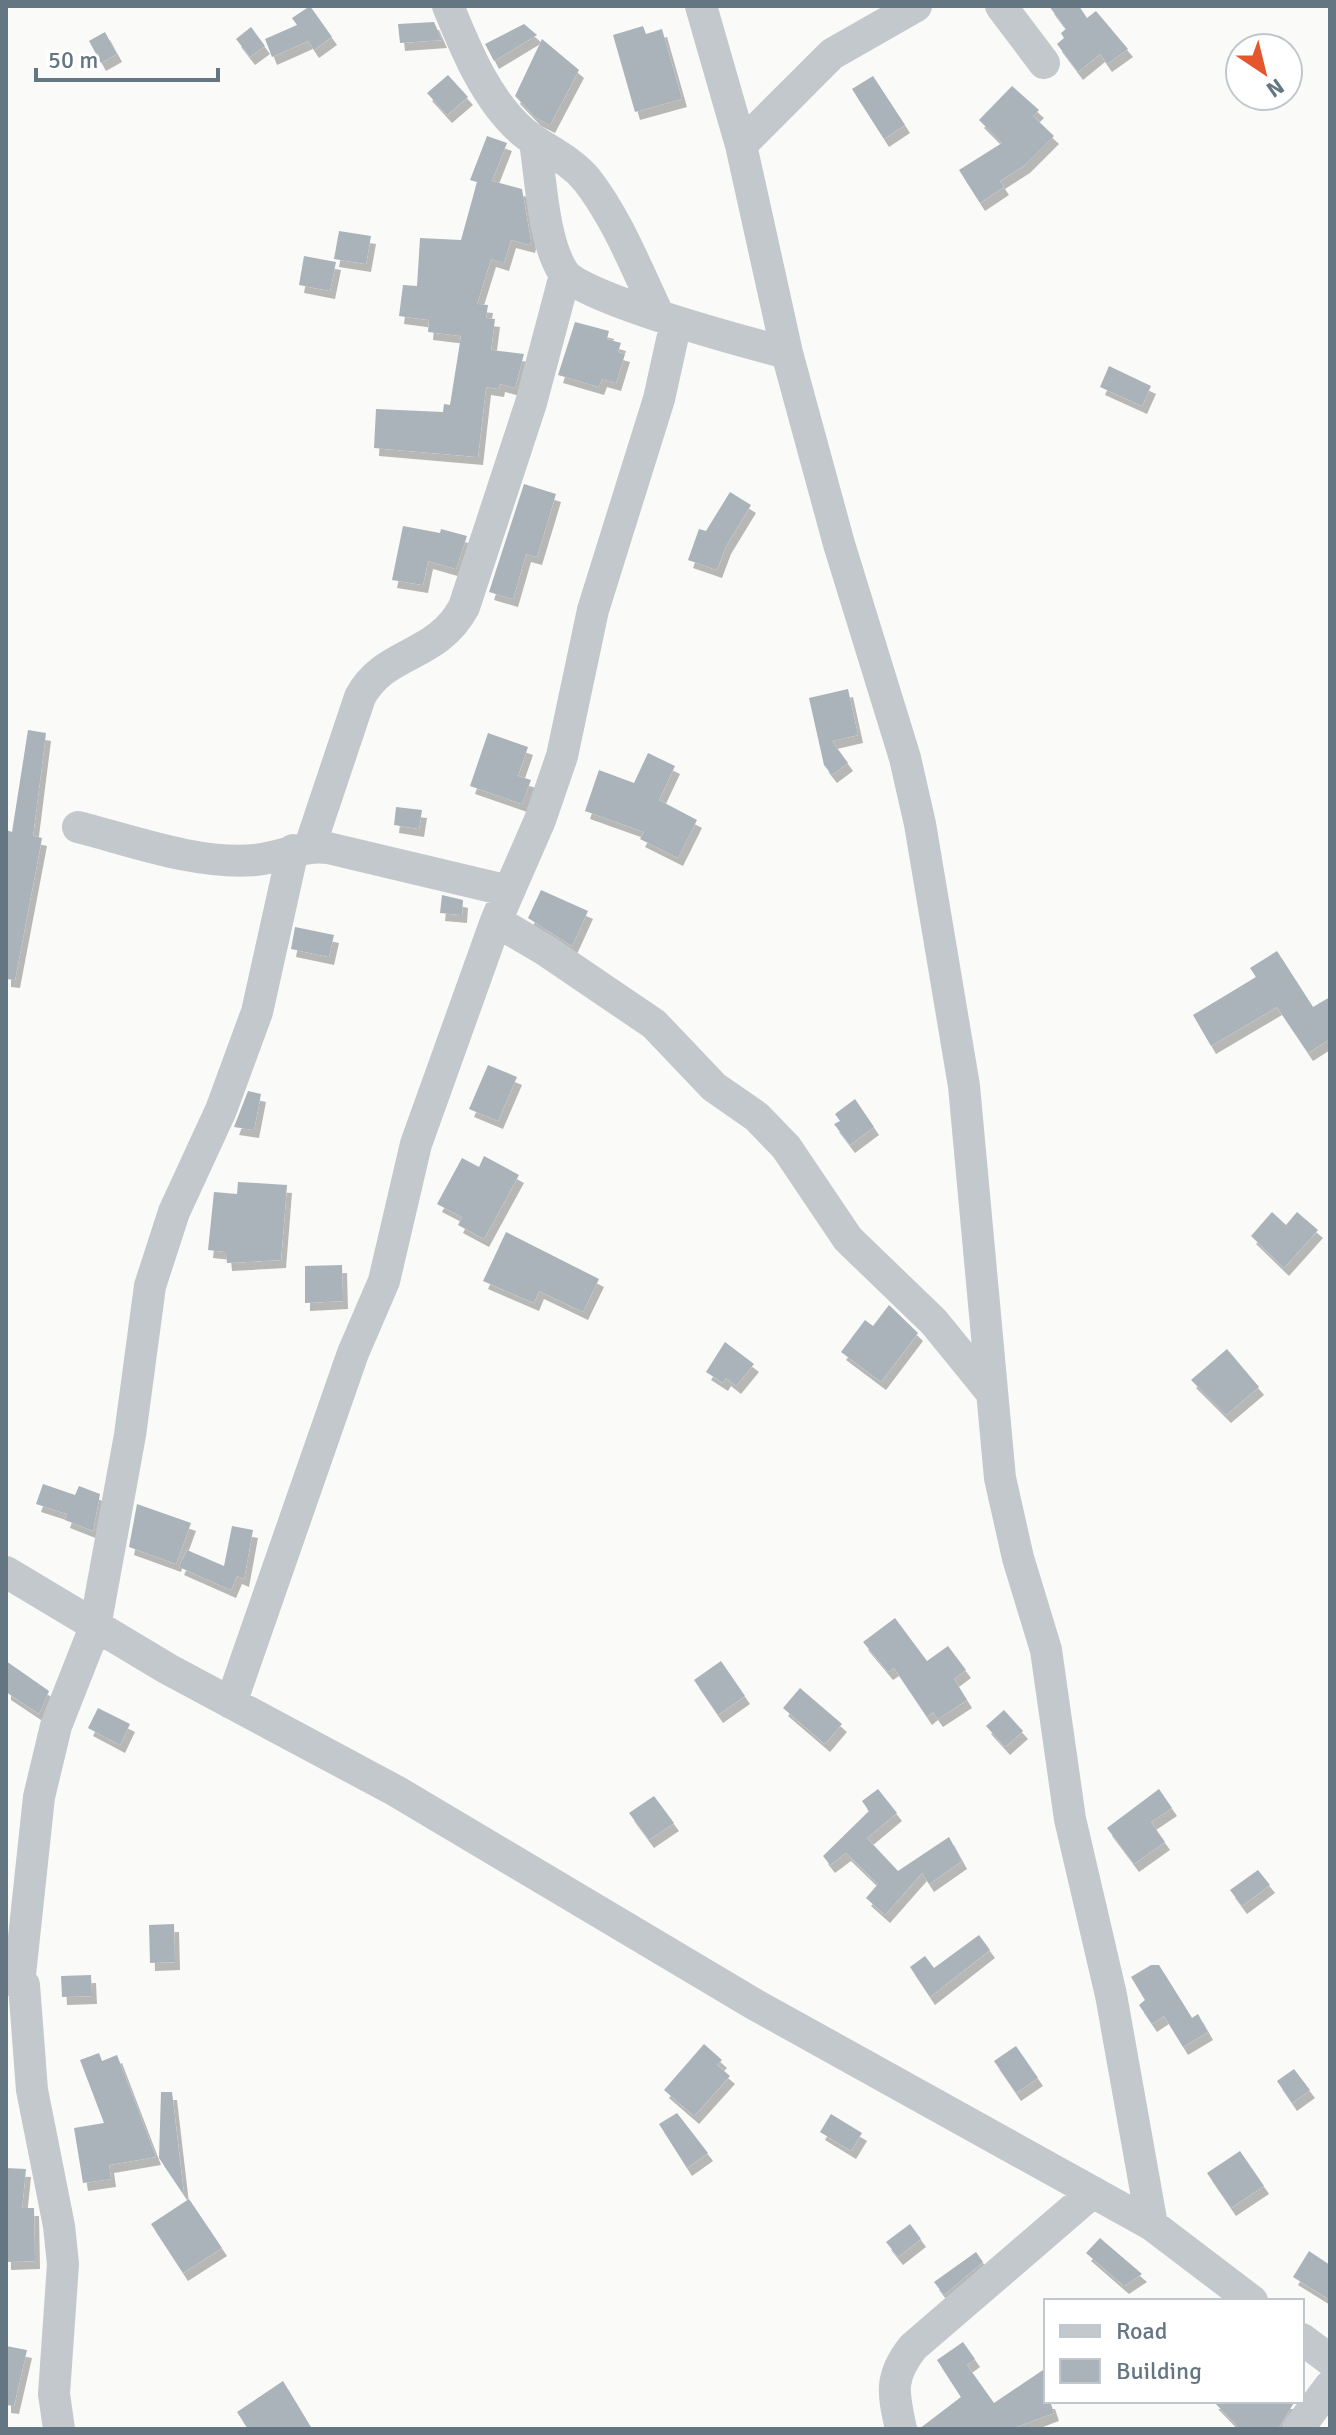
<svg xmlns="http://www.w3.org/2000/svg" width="1336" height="2435" font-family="Signika,sans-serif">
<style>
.building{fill:#aab3b9;filter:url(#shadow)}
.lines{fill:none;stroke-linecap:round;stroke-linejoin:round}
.minor{stroke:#c3c8cc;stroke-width:32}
</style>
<defs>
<filter id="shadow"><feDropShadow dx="5" dy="8" stdDeviation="0" flood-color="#0004"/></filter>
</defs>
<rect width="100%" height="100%" fill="#fafaf8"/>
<!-- building -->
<path class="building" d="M310,6L332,37L314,50L308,41L272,57L265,39L297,25L292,18Z
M1049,6H1079L1087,18L1096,11L1128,49L1107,64L1100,54L1078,72L1057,44L1064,38L1061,33L1066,29Z
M434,22L442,40L400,43L398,24Z
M524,24L537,35L494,61L485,44Z
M643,26L646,34L662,29L682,99L635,112L613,35Z
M251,27L265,46L250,57L236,39Z
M105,32L117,54L101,63L89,41Z
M542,39L579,70L550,125L536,118L515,96Z
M448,75L468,97L447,115L427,93Z
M873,76L905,125L884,139L852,89Z
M1012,86L1039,110L1033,116L1054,136L1025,165L1000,181L1004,187L980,203L959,170L1002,143L979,120Z
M487,136L507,143L492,181L522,189L531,241L530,245L511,240L504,263L491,259L477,304L488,305L486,318L495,319L491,350L524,354L515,388L500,384L499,389L486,387L478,457L374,448L376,409L443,412L444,404L450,405L461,336L428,332L429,320L399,316L403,285L417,286L420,238L461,240L477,182L470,180Z
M339,231L371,236L366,264L334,259Z
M304,256L336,262L330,291L299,285Z
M575,322L609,331L607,339L621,343L618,352L625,354L616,383L602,379L599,387L558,375Z
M1109,366L1151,386L1142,406L1100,387Z
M524,484L556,494L537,557L526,554L513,599L489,592Z
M730,492L751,505L726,546L717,570L688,560L699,529L706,531Z
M403,526L440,533L441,529L467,536L456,569L428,561L423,585L392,580Z
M848,689L858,735L832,741L848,763L832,775L824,765L809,698Z
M28,730L46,733L33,836L42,838L15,980L6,979V830L12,832Z
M488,733L528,747L518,776L531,780L522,804L470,786Z
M648,753L675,766L659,800L697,820L678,858L640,839L644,832L585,811L599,770L634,783Z
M396,807L422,810L419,829L394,825Z
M541,890L588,911L572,946L528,918Z
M442,895L463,900L462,915L440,913Z
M295,927L334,935L329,957L291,949Z
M1277,951L1313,1007L1330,997V1039L1308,1053L1277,1007L1211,1046L1193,1015L1256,977L1250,968Z
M488,1065L517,1077L498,1121L469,1109Z
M248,1091L261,1094L254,1130L234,1127Z
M855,1099L874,1127L850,1145L834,1124L840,1121L835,1114Z
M484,1156L519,1175L484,1239L458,1225L462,1217L437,1204L462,1158L479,1167Z
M238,1182L287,1185L281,1260L227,1263L226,1252L208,1250L214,1192L237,1194Z
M1272,1212L1286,1225L1297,1212L1318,1230L1284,1268L1251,1236Z
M506,1232L599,1279L583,1312L539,1291L534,1303L483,1281Z
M342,1265L343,1301L305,1303V1266Z
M889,1305L918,1333L881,1382L841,1352L865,1320L873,1326Z
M725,1342L754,1364L736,1386L726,1378L723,1383L706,1372Z
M1227,1349L1259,1387L1226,1415L1191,1380Z
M43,1484L75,1495L79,1486L100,1494L93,1531L65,1520L67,1514L36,1504Z
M137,1504L191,1523L176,1564L129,1547Z
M232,1526L253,1530L244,1579L237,1576L231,1590L179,1567L187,1550L224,1566Z
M895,1618L927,1661L948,1646L966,1670L954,1679L967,1700L938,1719L933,1712L927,1717L894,1668L888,1672L863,1642Z
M6,1661L49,1691L39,1714L6,1692Z
M721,1661L745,1696L718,1715L694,1680Z
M800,1688L842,1724L825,1744L783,1708Z
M98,1708L130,1724L120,1745L88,1728Z
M1004,1710L1023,1731L1005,1747L986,1726Z
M878,1789L897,1813L867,1838L898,1871L949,1837L962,1861L929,1884L922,1873L885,1915L866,1898L878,1884L846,1853L830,1865L823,1856L869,1811L862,1801Z
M1159,1789L1172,1808L1151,1822L1165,1842L1134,1864L1107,1828Z
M654,1796L674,1823L649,1840L629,1813Z
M1258,1870L1270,1885L1242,1906L1230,1890Z
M174,1924L175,1962L150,1963L149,1925Z
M979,1935L990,1950L930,1997L910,1967L925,1956L934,1968Z
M1151,1965H1159L1192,2018L1198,2014L1208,2032L1183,2047L1164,2016L1152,2024L1139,2005L1145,2000L1131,1977Z
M91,1975L92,1996L62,1997L61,1976Z
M704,2044L722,2060L717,2065L730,2076L694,2116L664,2090Z
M1016,2046L1038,2078L1016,2093L994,2061Z
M99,2053L102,2061L117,2055L156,2157L109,2165L111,2179L83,2183L74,2128L104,2123L80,2060Z
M1294,2069L1310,2090L1292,2103L1277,2081Z
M161,2092H172L184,2195L159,2158Z
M677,2113L708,2153L687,2168L659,2124Z
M831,2114L862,2133L851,2151L820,2132Z
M1240,2151L1264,2186L1231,2208L1207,2173Z
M6,2168L26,2169L22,2208H34L35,2261L6,2262Z
M189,2199L222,2248L183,2273L151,2224Z
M910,2224L921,2239L898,2257L886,2242Z
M1100,2238L1142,2274L1124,2286L1086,2253Z
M1309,2251L1330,2265V2300L1293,2277Z
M976,2252L983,2262L944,2295L934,2282Z
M963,2342L975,2359L967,2365L994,2403L1046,2368V2401H1050L1054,2413L1011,2429H919L961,2397L937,2360Z
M6,2346L27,2350L14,2406L6,2405Z
M283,2381L312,2429H248L237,2412Z
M1213,2401H1295L1278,2429H1240Z"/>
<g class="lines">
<!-- minor -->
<path class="minor" d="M448,6C466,50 486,100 523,132C543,149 569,158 587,180C618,220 637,270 659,316
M701,6L741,145L787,353L839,544L905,758L920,824L964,1086L1000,1478L1018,1558L1046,1650L1070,1819L1111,1995L1152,2225
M1001,6L1044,63
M535,142C541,179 543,242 564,273C583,299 749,343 787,353
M741,145L832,54L916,6
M78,827C133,841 197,865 255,860C281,858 301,845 328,848L509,891
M310,846L360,697C385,650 436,659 464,607L531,403L565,275
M496,921L545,950L654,1024L714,1087L757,1117L786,1147L848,1239L934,1322L991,1392
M6,1572L168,1669L396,1791L754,2004L1152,2225L1252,2301
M231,1703L353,1353L384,1281L416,1144L496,921L540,820L562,756L593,610L659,399L676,322
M1302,2339L1330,2360
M59,2429L54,2394L63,2264L59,2226L32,2090L24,1985L19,1984L39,1797L56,1726L95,1627L130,1435L150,1286L174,1212L221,1110L257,1012L293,850
M901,2429C893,2393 889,2377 913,2347L1093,2192
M1298,2429L1330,2386"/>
</g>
<!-- border -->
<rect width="1336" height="2435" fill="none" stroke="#657683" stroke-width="16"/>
<!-- legend -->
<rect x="1044" y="2299" width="260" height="104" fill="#ffffff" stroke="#c1c8cd" stroke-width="2"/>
<rect x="1060" y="2325" width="40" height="12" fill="#c3c8cc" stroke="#c1c8cd" stroke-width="2"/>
<text x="1116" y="2339" font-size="24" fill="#657683">Road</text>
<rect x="1060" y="2359" width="40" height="24" fill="#aab3b9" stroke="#c1c8cd" stroke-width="2"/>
<text x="1116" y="2379" font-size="24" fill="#657683">Building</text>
<!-- north arrow -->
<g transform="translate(1264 72) rotate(145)"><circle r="38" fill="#ffffff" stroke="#c1c8cd" stroke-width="2"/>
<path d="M0-6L14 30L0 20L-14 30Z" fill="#e4572e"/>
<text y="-12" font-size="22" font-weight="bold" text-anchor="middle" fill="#657683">N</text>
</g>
<!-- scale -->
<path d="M36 68v12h182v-12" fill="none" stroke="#657683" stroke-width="4"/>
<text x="48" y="68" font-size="24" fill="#657683" stroke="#ffffff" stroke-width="6" paint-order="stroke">50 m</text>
</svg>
